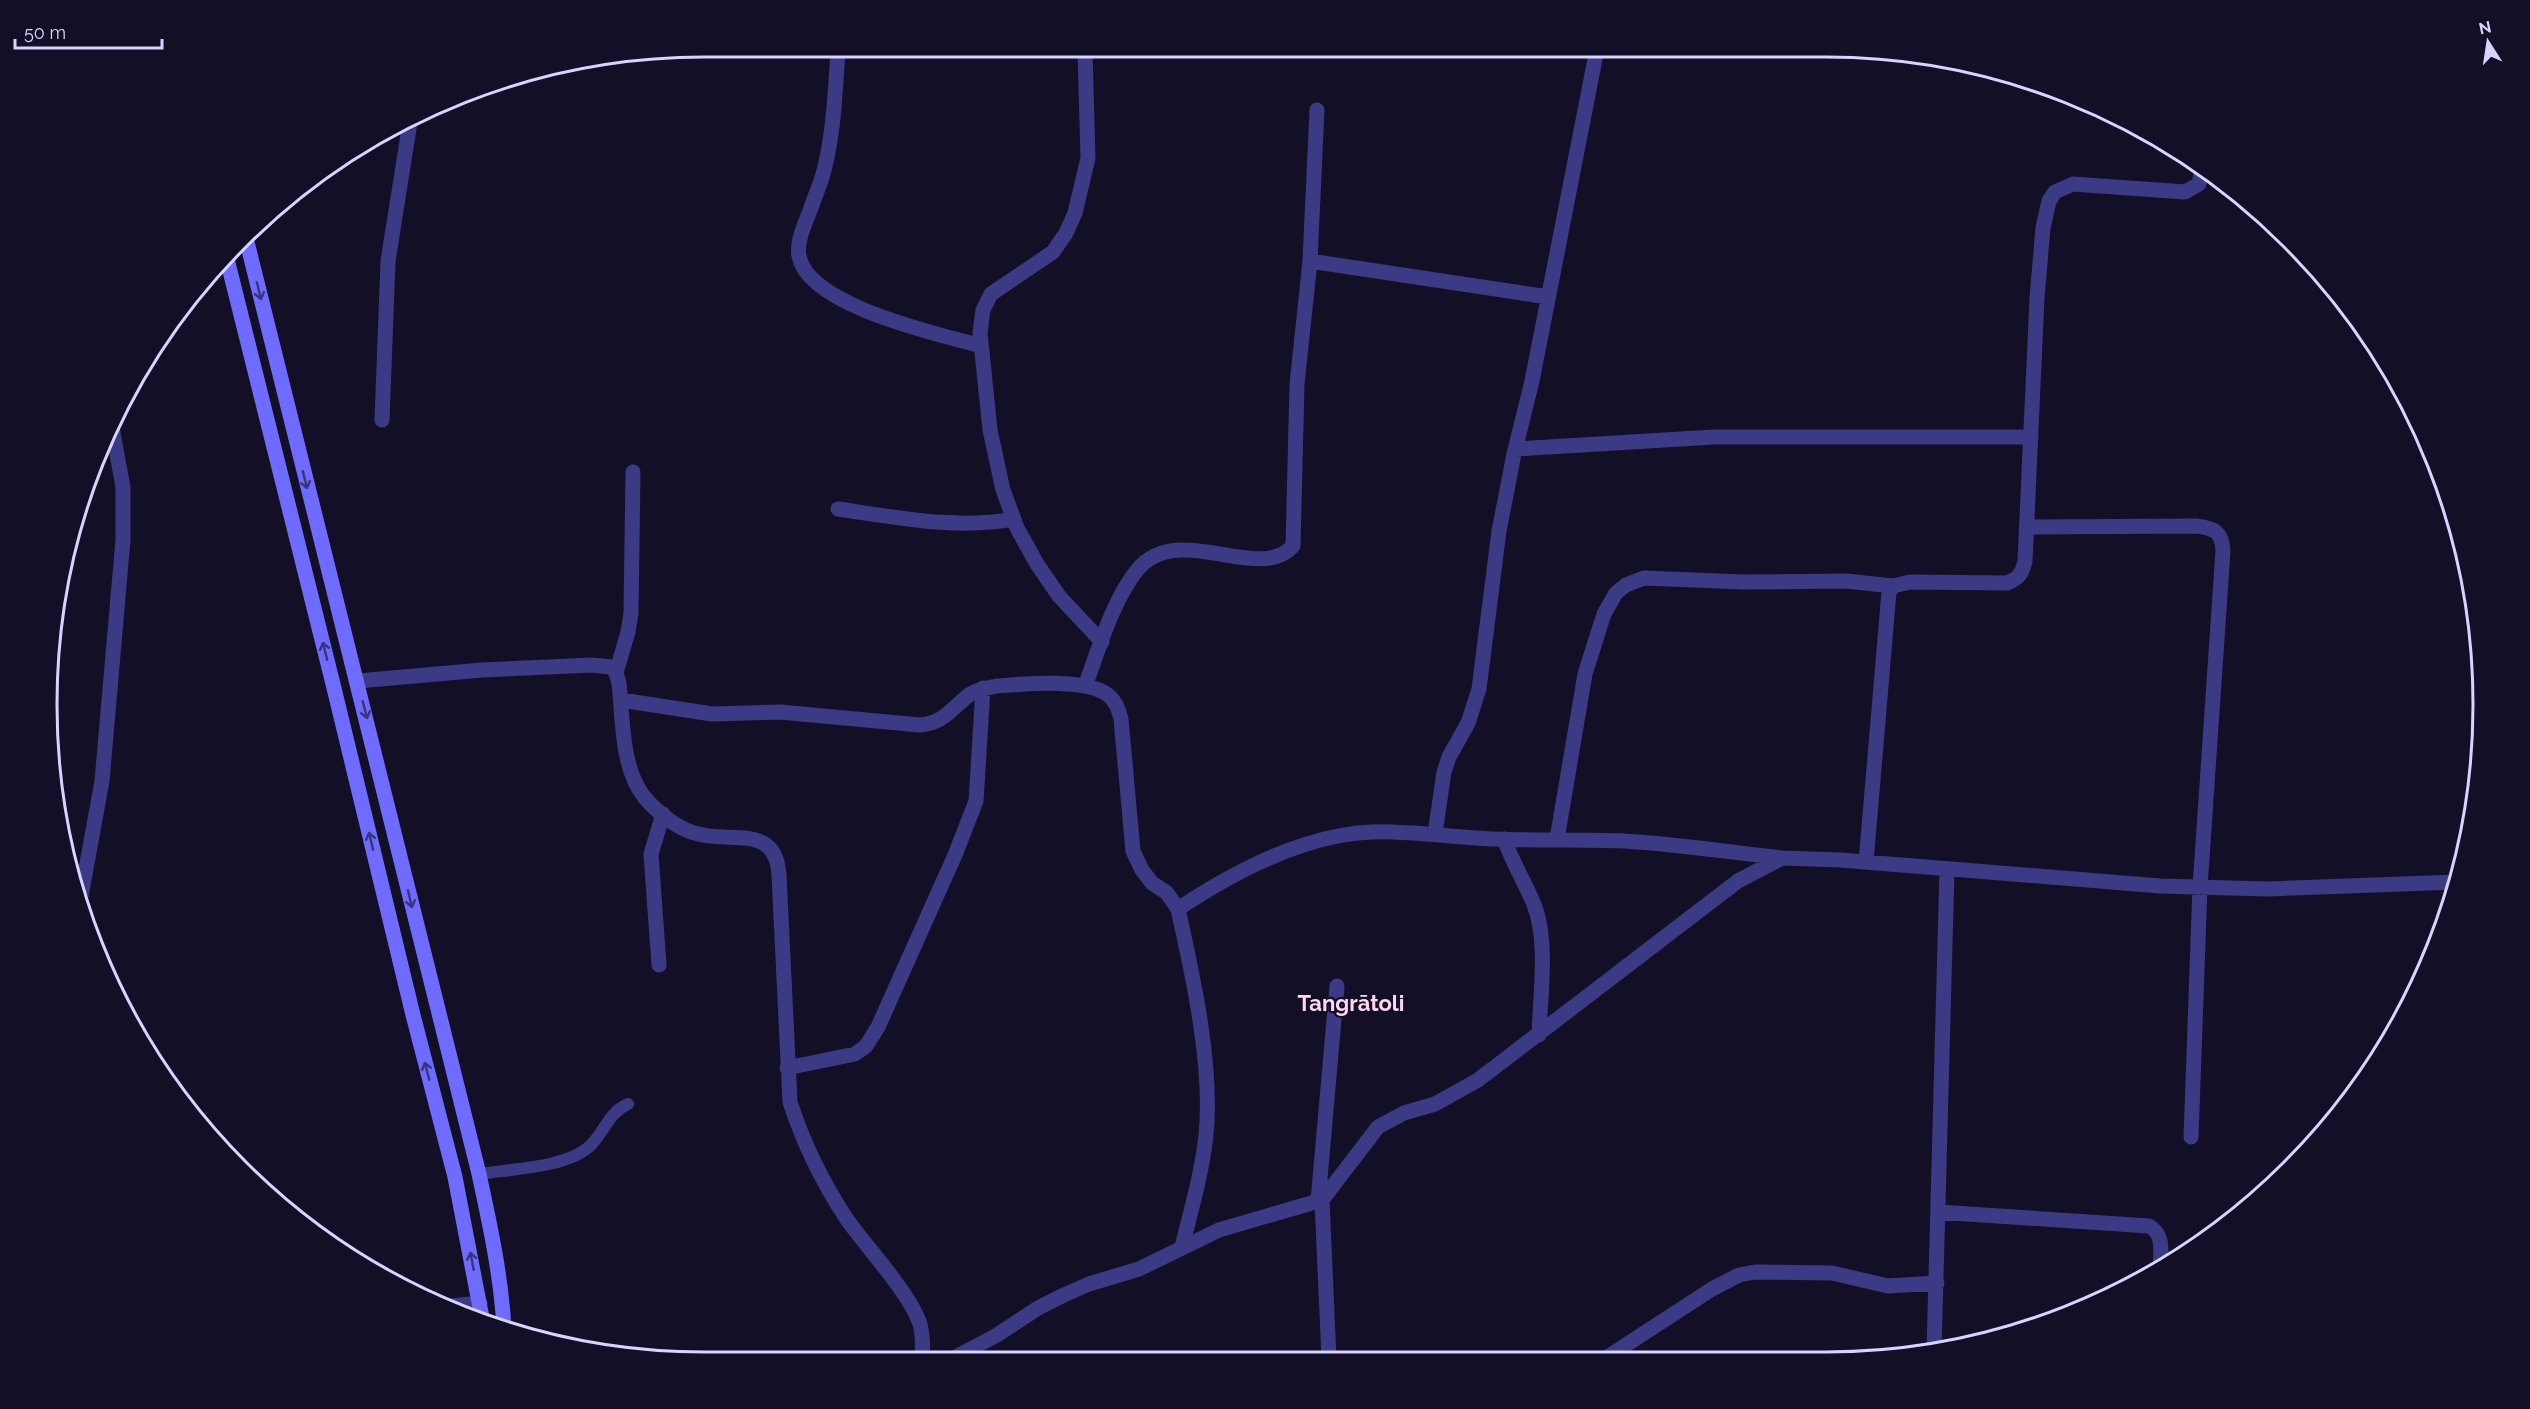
<svg xmlns="http://www.w3.org/2000/svg" width="2530" height="1409" font-family="Raleway,sans-serif">
<style>
.lines{fill:none;stroke-linecap:round;stroke-linejoin:round}
.service{stroke:#3d3a85;stroke-width:12}
.minor{stroke:#3d3a85;stroke-width:15}
.secondary{stroke:#6f6bff;stroke-width:15}
.oneway{stroke:#38347d}
.labels{text-anchor:middle;stroke-width:4.5;stroke-linejoin:round;paint-order:stroke}
.district-label{font-size:22px;font-weight:bold;fill:#ffd6f0;stroke:#130f26}
.rim{fill:none;stroke:#d9d4ff;stroke-width:3}
</style>
<rect width="100%" height="100%" fill="#130f26"/>
<g class="lines">
<!-- service -->
<path class="service" d="M479,1174C510,1169 568,1168 591,1145C605,1131 608,1113 628,1104"/>
<!-- minor -->
<path class="minor" d="M838,51C835,92 834,134 823,174C820,185 815,196 811,208C806,222 796,241 799,256C808,306 938,334 981,346
M1085,51L1088,158L1075,213L1066,233L1053,252L991,294L983,310L980,333L990,430L1003,490L1017,528L1037,564L1059,596L1102,642
M1310,261L1548,297
M382,420L388,261L411,116
M1515,449L1714,437H2031
M838,509C896,517 955,530 1014,519
M2027,527L2196,526C2215,528 2222,532 2223,551L2200,887L2191,1137
M616,673L628,632L631,613L633,472
M358,681L482,670L592,665L611,667L616,673L619,683C623,719 621,769 645,798C658,813 679,830 698,834C733,843 776,824 779,875L790,1102C803,1142 823,1183 846,1218C866,1247 910,1293 920,1324C923,1336 923,1348 922,1360
M1085,686C1099,649 1113,599 1138,569C1179,521 1259,584 1293,546L1297,384L1310,261L1317,110
M621,700L712,714L780,712L920,725C944,723 951,709 969,695C977,689 988,688 997,686C1024,684 1087,678 1108,695C1116,701 1119,710 1121,719L1133,851L1142,870L1152,883L1167,893L1178,909C1193,976 1213,1067 1206,1135C1202,1173 1191,1210 1182,1247
M1435,834L1444,772L1449,757L1468,723L1479,689L1499,531L1514,454L1532,381L1597,49
M1504,839C1512,861 1524,881 1533,902C1549,939 1540,996 1539,1035
M1557,839L1585,674L1604,614L1616,593L1626,585L1644,578L1744,582L1846,581L1893,586
M1866,862L1889,592L1893,586L1910,582L2007,583C2019,578 2022,574 2025,561L2037,298L2043,228L2049,201L2055,192L2073,184L2185,192L2199,184L2202,169
M80,902L102,781L123,540V487L111,422
M1178,909C1226,877 1281,847 1338,836C1390,826 1440,837 1492,839C1536,841 1580,839 1624,841C1676,844 1729,852 1782,858
M659,965L651,854L663,814
M787,1068L855,1054L866,1046L878,1027L955,855L976,801L983,688
M1322,1200L1378,1127L1404,1113L1435,1104L1478,1080L1738,881L1782,858L1840,860L2160,886L2267,889L2456,882
M1318,1201L1337,986
M1938,1212L2149,1226C2164,1234 2161,1251 2160,1267
M452,1306L480,1303
M1934,1351L1947,869
M1606,1358L1712,1289L1739,1275L1755,1272L1832,1273L1888,1286L1937,1283
M950,1360L997,1335L1038,1308L1064,1295L1089,1284L1139,1269L1219,1230L1322,1200L1329,1359"/>
<!-- secondary -->
<path class="secondary" d="M245,234L479,1174C490,1225 501,1275 504,1328
M226,255L333,684L413,1015L455,1177L482,1318"/>
</g>
<!-- one-way arrows -->
<defs><path id="oneway-shaft" d="M-6 0H5M1.5-3L5.5 0L1.5 3" fill="none" stroke-width="1.6" stroke-linecap="round" stroke-linejoin="round" transform="scale(1.5)"/></defs>
<g class="oneway">
<use href="#oneway-shaft" transform="translate(259 291) rotate(76)"/>
<use href="#oneway-shaft" transform="translate(305 480) rotate(76)"/>
<use href="#oneway-shaft" transform="translate(325 651) rotate(-104)"/>
<use href="#oneway-shaft" transform="translate(365 710) rotate(76)"/>
<use href="#oneway-shaft" transform="translate(371 841) rotate(-103)"/>
<use href="#oneway-shaft" transform="translate(410 899) rotate(77)"/>
<use href="#oneway-shaft" transform="translate(427 1071) rotate(-105)"/>
<use href="#oneway-shaft" transform="translate(472 1261) rotate(-101)"/>
</g>
<g class="labels">
<!-- district labels -->
<g class="district-label">
<text x="1351" y="1011">Tangrātoli</text>
</g>
</g>
<!-- crop -->
<path d="M0 0H2530V1409H0ZM704 57H1826A647 647 0 0 1 2473 704V705A647 647 0 0 1 1826 1352H704A647 647 0 0 1 57 705V704A647 647 0 0 1 704 57Z" fill="#130f26" fill-rule="evenodd"/>
<path class="rim" d="M704 57H1826A647 647 0 0 1 2473 704V705A647 647 0 0 1 1826 1352H704A647 647 0 0 1 57 705V704A647 647 0 0 1 704 57Z"/>
<!-- north arrow -->
<g transform="translate(2488 42) rotate(348)" stroke="#130f26" stroke-width="4.5" paint-order="stroke">
<path d="M0-4.5L10 22L0 15L-10 22Z" fill="#d9d4ff"/>
<text y="-9" font-size="16" font-weight="bold" text-anchor="middle" fill="#d9d4ff">N</text>
</g>
<!-- scale -->
<path d="M15 39v9h147v-9" fill="none" stroke="#d9d4ff" stroke-width="3"/>
<text x="24" y="39" font-size="18" fill="#d9d4ff" stroke="#130f26" stroke-width="4.5" paint-order="stroke">50 m</text>
</svg>
